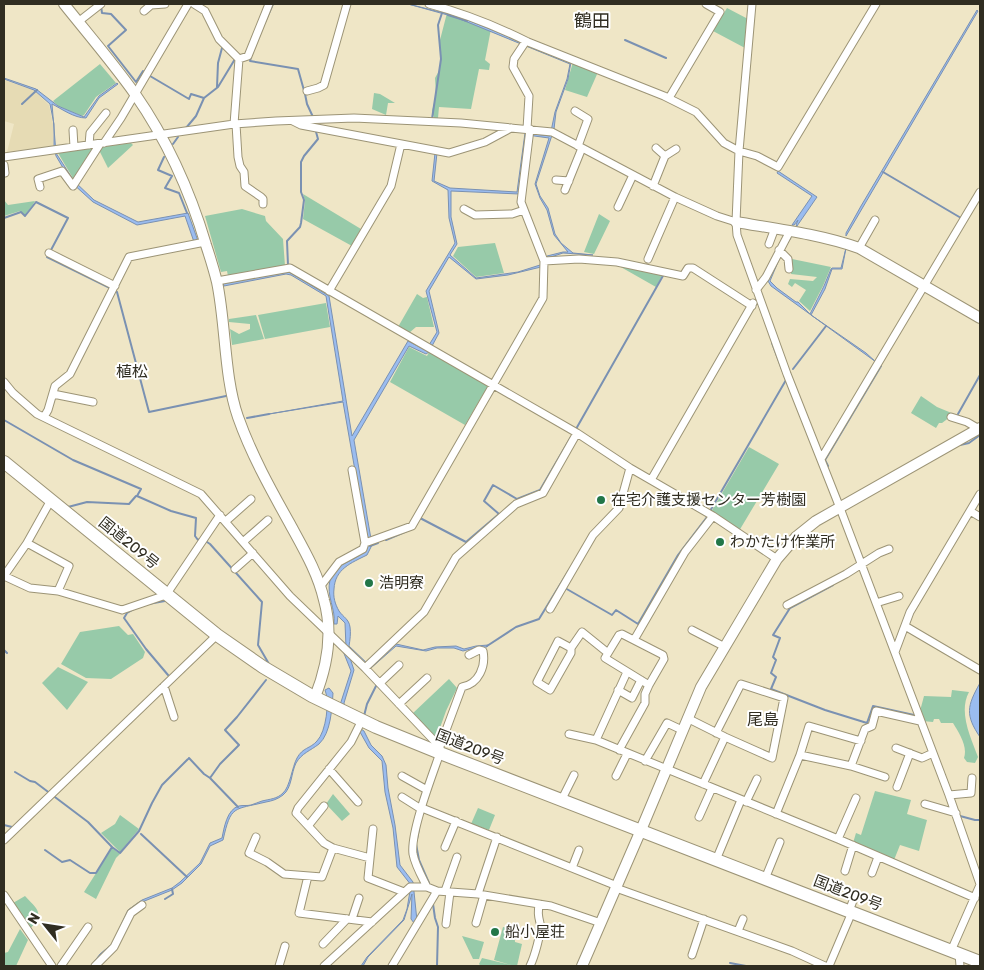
<svg xmlns="http://www.w3.org/2000/svg" width="984" height="970" font-family="Rubik,'Noto Sans JP',sans-serif">
<style>
.built{fill:#e6dbb4}
.green{fill:#97caa9}
.water{fill:#9abcf0;stroke:#7a91b2}
.lines{fill:none;stroke-linecap:round;stroke-linejoin:round}
.stream{stroke:#7a91b2;stroke-width:2}
.street-casing{stroke:#9c9476;stroke-width:9}
.secondary-casing{stroke:#9c9476;stroke-width:12}
.highway-casing{stroke:#9c9476;stroke-width:14}
.street{stroke:#fff;stroke-width:7}
.secondary{stroke:#fff;stroke-width:10}
.highway{stroke:#fff;stroke-width:12}
.poi-dot{fill:#227648;stroke:#fff;stroke-width:2}
.labels{text-anchor:middle;stroke-width:4;stroke-linejoin:round;paint-order:stroke}
.poi-label{font-size:15px;fill:#302d21;stroke:#fff;text-anchor:start}
.street-label{font-size:15px;fill:#302d21;stroke:#fff}
.neighbourhood-label{font-size:16px;fill:#302d21;stroke:#fff}
.quarter-label{font-size:18px;fill:#302d21;stroke:#fff}
</style>
<rect width="100%" height="100%" fill="#efe6c6"/>
<!-- built -->
<path class="built" d="M4,80L34,90L49,105L53,124V146L7,152L14,124L4,121Z"/>
<!-- green -->
<path class="green" d="M727,8L748,19L745,48L713,31Z
M447,13L491,29L485,60L490,64L489,70L479,69L471,109L439,107L438,118H434L432,111L436,95L435,78L440,69V40Z
M573,62L598,72L587,97L565,90Z
M100,64L116,83L96,97L84,115L82,116L58,106L53,101Z
M374,93L380,94L395,103H388L386,115L372,109Z
M131,143L133,145L108,168L99,150L102,147Z
M97,147L74,180L58,153Z
M303,194L361,229L352,246L303,219L305,201Z
M4,200L8,205L35,201L32,206L25,215L20,211L4,216Z
M242,209L265,216L266,221L283,239L285,266L228,276L227,271L221,272L205,216Z
M599,214L610,221L594,254L584,252Z
M495,243L504,273L476,277L453,256L458,247Z
M792,259L831,267L823,286L810,311L799,301L806,290L795,283L792,287L788,284L790,279L813,281L817,277L791,274Z
M620,264L663,274L656,287L619,266Z
M417,294L423,298L427,297L434,327H416L409,333L398,327Z
M326,303L330,327L265,339L258,315Z
M256,315L264,339L232,345L230,329L239,334L250,329V324L229,322V319Z
M409,347L427,356L429,352L488,386L465,425L390,382Z
M921,396L937,407L954,414L942,423H939L936,428L911,413Z
M749,447L779,464L739,531L711,512Z
M119,626L128,635L133,634L145,652L143,658L111,679L86,678L61,664L80,632Z
M58,667L88,682L67,710L42,683Z
M449,679L457,688L446,711L436,739L412,714Z
M952,690L969,692C958,712 971,738 978,757L975,763L967,762L964,758C968,746 959,733 953,723H941L939,719H934L933,722L922,721L920,711L924,696L951,697Z
M875,791L911,800L907,814L927,820L919,851L900,845L894,860L853,843L856,833L861,835Z
M333,794L350,814L342,821L326,804Z
M478,808L495,815L489,830L471,824Z
M120,815L139,829L120,852L101,833L115,824Z
M112,848L120,854L116,858L96,899L84,892Z
M25,896C38,910 44,912 31,928L13,903Z
M503,927L514,929L515,942L522,944L517,966H481L479,964L482,958L511,965L494,960Z
M20,929L28,940L16,966H4V953L8,952Z
M462,936L484,942L479,959H473Z"/>
<!-- water -->
<path class="water" d="M408,4L460,17L571,62L568,79L556,112L554,129L536,184L540,196L548,208L555,234L561,243L573,253L593,255L563,253L548,258L547,256L563,252H568L554,235L547,210L540,198L535,184L549,138L527,135L519,194L451,191V217L457,244L450,255L476,278L518,272L540,265L541,267L508,275L476,279L449,257L429,291L439,333L432,346L429,345L437,332L426,291L455,243L449,218L448,190L432,181L435,153H437L434,181L450,188L517,192L525,133L550,136L555,112L567,79L570,64L455,17Z
M977,10L978,11L846,236V233L861,206Z
M4,78L36,89L58,106L84,117L99,96L117,83L118,84L99,98L86,118C74,118 62,109 52,104L56,153L74,181L94,200L138,222L188,213L198,241L194,242L185,216L137,225L93,202L72,183L56,156L54,147V124L50,104L34,90L4,79Z
M778,171L817,197L797,226L796,225L798,220L794,225H792L812,196L777,173Z
M788,237L791,238L783,250L770,281L777,288L796,302H798L810,314L824,286L831,269L832,268H841L846,248L842,269H832L825,289L811,315L866,353L876,362L771,286L768,281Z
M289,272L329,296L352,436L408,341L429,352L426,354L409,346L354,440L371,539H367L343,402L269,414L343,401L326,296L291,275L286,274L224,286L223,283Z
M372,545L367,555C351,563 335,569 334,589C333,597 335,604 339,611C343,617 349,619 350,627C351,633 350,640 349,646L370,666L396,644L423,650L435,647L456,646L464,649L476,646L488,645L487,647H478L463,651L454,648H437L426,651L396,646L371,668L349,655L354,670L344,703L345,708L340,705L351,671L343,651L346,647L345,623L338,616L337,624H334C336,609 326,596 330,580C335,560 361,562 367,546Z
M980,683V737C965,715 967,706 980,683Z
M329,688L333,693C332,708 331,733 319,744C310,751 302,753 296,763C291,773 292,788 283,795C278,799 272,801 266,802C233,810 231,805 223,840L210,846L201,864L182,883L172,890L142,902L112,946L102,954L93,966H91L100,954L112,944L128,910L142,900L172,888L180,882L200,863L210,843L222,838C224,828 227,809 239,806C243,805 247,806 251,805C255,804 258,802 262,801C270,799 277,799 283,793C290,787 292,767 297,758C303,747 310,749 317,741C326,732 330,701 325,690Z
M361,729L364,731L371,745L382,756L386,765L388,788L395,825L400,865L413,882L417,921L414,923L411,919L412,894L404,920L368,957L363,966H361L367,957L403,920L407,909L411,885L397,867L393,828L385,792L382,761L369,748L360,732Z"/>
<g class="lines">
<!-- stream -->
<path class="stream" d="M101,6L102,13L111,14L126,30L108,46L136,82L143,71
M448,15L467,21
M265,22L273,4
M625,40L666,58
M251,57L250,61L298,69L305,94L307,104L313,117
M150,76L189,99L191,94L204,98
M217,87L218,63L222,48
M22,104L37,90
M432,119L441,59L438,25L442,13
M186,128L196,116L204,98L218,87L235,59
M173,144L178,137
M164,157L158,170L172,176L165,188L179,193L187,213
M883,172L961,218
M4,218L21,212L25,216L36,202L68,218L51,250
M47,257L110,288
M288,265L287,241L300,227L301,223L304,200L301,192V162L304,156L318,139L313,121
M114,291L117,292L149,412L226,396
M793,369L826,326
M958,414L980,375
M247,418L269,414
M4,420L73,460L141,489L137,496L171,511L196,518L195,536L198,540L200,539
M576,429L664,274
M960,445L969,443L980,435
M828,466L825,460L881,366
M68,507L87,502L129,504L136,496
M710,511L786,380L772,343
M420,518L466,542L499,514L484,501L493,485L517,499L540,490L571,437
M204,540L210,544L262,602L258,645L269,664
M386,540L414,528
M370,546L378,543
M833,585L790,608L773,635L780,638L773,657L776,660L771,673L776,677L771,689L825,710L867,723L873,706L914,715
M565,588L612,615L616,610L638,624L678,555L707,517
M148,604L165,601
M134,609L127,613L124,618L146,649L168,675
M487,646L516,627L539,619L569,570
M4,650L7,653
M364,716L367,704L377,684
M189,758L204,774L210,778L220,764L239,745L225,730L237,717L266,680
M15,772L30,781L35,782L88,822L112,847
M210,778L238,807
M960,816L975,820H980
M4,825L12,827
M141,834L187,877
M417,839L419,829
M416,844L419,860L429,883
M45,850L62,862L70,860L90,873H96L112,847L120,853L139,831L152,803L162,785L188,759
M165,899L173,894L172,889
M433,904L435,918L438,927L437,966
M730,963L746,966"/>
<defs>
<path id="street" d="M194,4L205,11L219,39L239,59
M429,4C463,13 496,26 528,42L664,96L696,112L724,143L739,151L757,156L778,167L876,4
M752,4L739,151L736,222L737,235L787,374L840,508L949,795L980,884
M144,11L151,5L165,4
M78,22L101,4
M526,41L514,59L513,67L529,96L527,129
M307,91L318,88L324,85L347,4
M669,98L720,12L706,4
M575,111L588,119L578,146
M293,121L301,125L449,153L485,142L511,128
M234,124L239,59L248,56L269,4
M236,124L238,157L240,166L244,172L245,186L261,197L263,199V204
M73,130L74,147
M104,143L121,118L188,4
M89,145L90,133L106,113
M656,148L665,156L676,149
M4,157L234,124L276,121L354,118L461,123L552,132L675,197L717,216L736,222
M4,165L5,173
M556,180L569,181
M653,186L665,156
M40,187L38,179L62,171L73,186L100,144
M565,190L582,148
M618,207L633,175
M464,209L475,215L512,214L524,210
M769,244L775,228
M859,248L875,220
M779,250L788,259L789,269
M49,253L115,286
M648,259L675,197
M544,261L579,259L617,262L683,276L688,268H693L752,306
M217,281L290,268L577,433L630,468L713,516L777,559
M756,290L766,277L790,231
M329,291L391,186L401,144
M4,382L13,393L37,414L201,494L290,596L365,668L440,747
M53,394L93,402
M44,417L48,410L55,386L70,374L129,257L205,242
M951,417L967,422L979,429
M821,459L980,192
M651,480L753,303
M970,511L980,517
M226,521L251,499
M243,542L268,520
M27,543L69,566L58,591
M365,543L412,526L543,298L544,261L521,202L530,129
M235,569L253,553
M4,576L30,588L58,591L122,610L166,595L220,515
M4,576L27,543L51,500
M320,587L339,562L363,549L365,543L352,470
M876,603L899,596
M787,605L846,574L879,553L889,549
M550,609L593,535L619,508L630,468
M905,626L980,670
M692,630L725,647
M622,634L663,655L664,659L649,685L605,658L619,635Z
M634,640L685,552L713,516
M571,648L558,641L537,682L550,690L571,653V648L582,632L608,653
M895,652L910,612L980,494
M365,668L424,612L456,557L516,504L543,493L577,433
M380,683L399,665
M164,686L174,717
M618,690L632,698L641,680
M399,704L427,678
M687,718L725,737L772,758L784,698L741,684L716,733
M362,720L351,742L298,808L296,813L324,843L333,848L370,858
M569,734L596,740L838,839L975,898
M596,740L627,672
M896,748L922,758L933,753
M439,749L462,687C479,684 486,666 483,651L479,650L469,655
M619,750L645,703V694L649,685
M800,755L809,726L861,741
M645,761L667,723L682,730
M851,766L885,777
M329,769L358,802
M402,776L427,790
M616,776L627,754
M703,784L725,737
M897,787L910,753
M949,795L971,793L972,778
M402,797L421,809
M562,799L574,775
M746,802L757,779
M925,804L956,813
M422,808L617,886
M776,814L800,755L851,766L865,729L872,726L876,711L920,721
M699,817L712,788
M308,826L324,806
M373,829L368,878L404,892
M256,837L249,853L267,862L284,874L322,877L333,848
M838,839L856,798
M4,840L217,635
M445,847L456,821
M716,860L741,800
M572,868L579,850
M845,871L853,845
M872,873L878,857
M308,876L299,913L372,922
M765,879L780,842
M427,887C422,877 415,865 413,854C410,833 432,776 440,753
M616,888L792,951L825,966
M445,891L457,857
M478,894L497,837
M4,895L52,966
M849,911L856,893
M352,919L359,898
M476,923L484,895
M446,924L450,892
M738,931L743,919
M323,944L347,919
M951,951L980,885
M959,954L960,966
M692,955L704,919
M61,966L88,927
M95,966L114,947L131,913L142,905
M279,966L285,946
M324,966L410,887H427L437,891L478,894L551,906L601,923
M392,966L437,891
M530,966C534,958 542,932 540,923C538,915 538,913 539,904
M829,966L852,912"/>
<path id="secondary" d="M64,4C88,34 113,63 135,94C167,140 190,191 206,245C210,257 214,270 217,282C226,325 224,377 238,417C251,454 271,490 290,524C303,548 318,573 324,600C333,632 327,667 315,697
M736,222C777,229 819,234 859,248L980,318
M582,966L641,830L701,687L777,559L796,537L816,521L980,428"/>
<path id="highway" d="M4,462L217,635L263,667L312,696L376,727L440,753L980,962"/>
</defs>
<!-- street casing -->
<use href="#street" class="street-casing"/>
<!-- secondary casing -->
<use href="#secondary" class="secondary-casing"/>
<!-- highway casing -->
<use href="#highway" class="highway-casing"/>
<!-- street -->
<use href="#street" class="street"/>
<!-- secondary -->
<use href="#secondary" class="secondary"/>
<!-- highway -->
<use href="#highway" class="highway"/>
</g>
<!-- markers -->
<g class="poi-dot">
<circle cx="601" cy="500" r="5"/>
<circle cx="720" cy="542" r="5"/>
<circle cx="369" cy="583" r="5"/>
<circle cx="495" cy="932" r="5"/>
</g>
<g class="labels">
<!-- poi labels -->
<g class="poi-label">
<text x="611" y="505">在宅介護支援センター芳樹園</text>
<text x="730" y="547">わかたけ作業所</text>
<text x="379" y="588">浩明寮</text>
<text x="505" y="937">船小屋荘</text>
</g>
<!-- street labels -->
<g class="street-label">
<text transform="translate(129 543) rotate(39)" y="5">国道209号</text>
<text transform="translate(470 747) rotate(21)" y="5">国道209号</text>
<text transform="translate(848 893) rotate(21)" y="5">国道209号</text>
</g>
<!-- neighbourhood labels -->
<g class="neighbourhood-label">
<text x="132" y="377">植松</text>
<text x="763" y="725">尾島</text>
</g>
<!-- quarter labels -->
<g class="quarter-label">
<text x="592" y="27">鶴田</text>
</g>
</g>
<!-- border -->
<rect width="984" height="970" fill="none" stroke="#302d21" stroke-width="10"/>
<!-- north arrow -->
<g transform="translate(45 925) rotate(300)" stroke="#ffffff" stroke-width="4" paint-order="stroke">
<path d="M0-4L9 19L0 12L-9 19Z" fill="#302d21"/>
<text y="-8" font-size="14" font-weight="bold" text-anchor="middle" fill="#302d21">N</text>
</g>
</svg>
